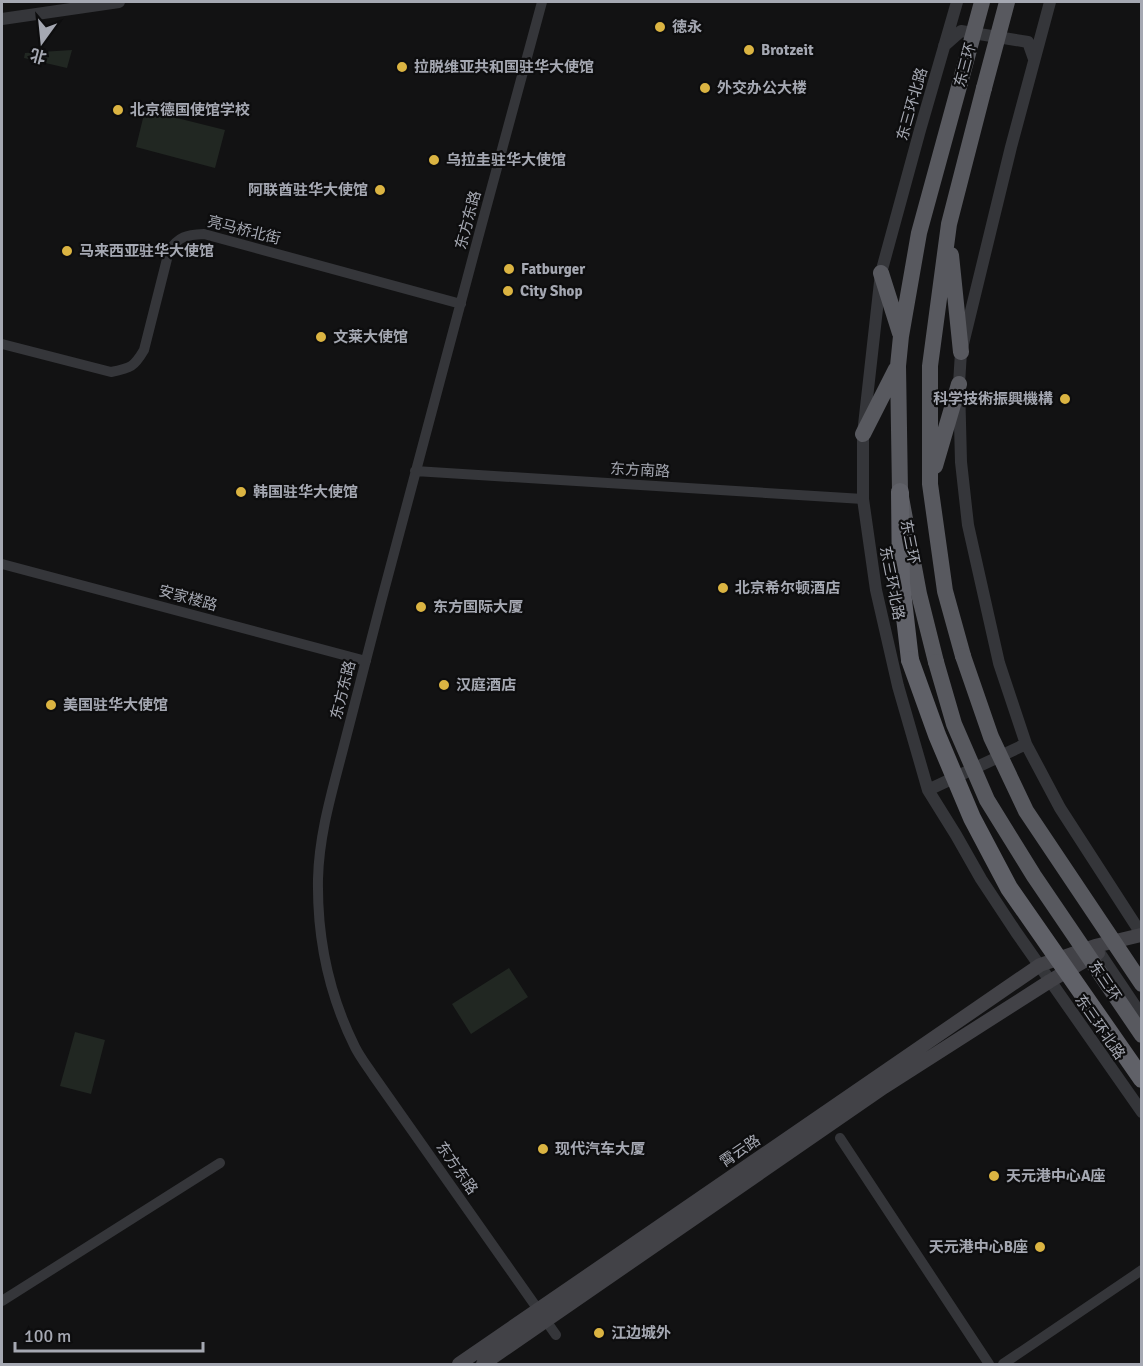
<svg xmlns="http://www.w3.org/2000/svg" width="1143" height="1366" font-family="Signika,'Noto Sans SC',sans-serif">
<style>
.green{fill:#212722}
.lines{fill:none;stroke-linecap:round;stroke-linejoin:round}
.minor{stroke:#35363a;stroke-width:10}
.tertiary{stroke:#35363a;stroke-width:12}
.secondary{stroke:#424247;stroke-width:14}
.trunk{stroke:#58595f;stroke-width:16}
.motorway{stroke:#606168;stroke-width:18}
.trunk-bridge{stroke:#58595f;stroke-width:16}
.motorway-bridge{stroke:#606168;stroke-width:18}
.poi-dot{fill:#dbb442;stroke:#0d0d0e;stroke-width:2}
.labels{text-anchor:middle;stroke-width:4.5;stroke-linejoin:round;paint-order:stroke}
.poi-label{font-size:15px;font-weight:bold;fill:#a5a8b2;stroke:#0d0d0e;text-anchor:start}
.street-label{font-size:15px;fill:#a5a8b2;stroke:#0d0d0e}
</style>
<rect width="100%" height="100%" fill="#121213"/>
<!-- green -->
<path class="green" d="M72,50L67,68L24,58L25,53Z
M145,110L225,130L215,168L136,147Z
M509,968L528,997L471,1034L452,1004Z
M75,1032L105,1040L91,1094L60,1086Z"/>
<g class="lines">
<!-- minor -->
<path class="minor" d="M542,2C488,202 433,401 381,602C368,652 355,703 342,753C331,795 319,836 318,879C317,937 329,995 355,1047C360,1057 367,1066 373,1075L556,1335
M2,344L111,372C131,368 134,367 144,350L169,251C179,236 186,235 204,234L461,304
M415,471L863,499
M2,564L366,661
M840,1138L989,1364
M2,1301L220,1163
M1003,1364L1142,1270"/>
<!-- tertiary -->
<path class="tertiary" d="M957,2L920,130L881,273L863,434V499L876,590L898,686L928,790L956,835L981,879L1016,932L1142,1112
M1050,2L1011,147L961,352L959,384L961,462L968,525L999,663L1026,744L1060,808L1142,935
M2,19L119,2
M944,46L961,31L1028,42L1034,59
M928,790L1026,744
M1095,946L1142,1016"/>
<!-- secondary -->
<path class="secondary" d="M459,1364L1040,965L1095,946L1141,935
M483,1364L884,1087L1050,981L1098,953"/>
<!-- trunk -->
<path class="trunk" d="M951,255L961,352
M881,273L900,333
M863,434L896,369
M935,466L959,384
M963,656L945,591L930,484V366L949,224L984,88
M936,662L919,594L900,492L898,366L901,336L919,233L960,83"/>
<!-- motorway -->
<path class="motorway" d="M900,492L901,583L910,660"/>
<!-- trunk-bridge -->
<path class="trunk-bridge" d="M960,83L982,2
M984,88L1007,2
M963,656L991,737L1026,811L1142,984
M936,662L954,724L987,800L1034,876L1142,1035"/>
<!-- motorway-bridge -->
<path class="motorway-bridge" d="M910,660L937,735L972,818L1009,888L1142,1079"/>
</g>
<!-- markers -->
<g class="poi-dot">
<circle cx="660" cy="27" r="6"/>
<circle cx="749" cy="50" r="6"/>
<circle cx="402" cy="67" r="6"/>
<circle cx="705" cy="88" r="6"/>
<circle cx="118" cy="110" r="6"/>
<circle cx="434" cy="160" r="6"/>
<circle cx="380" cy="190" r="6"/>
<circle cx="67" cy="251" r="6"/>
<circle cx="509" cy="269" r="6"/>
<circle cx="508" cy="291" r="6"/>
<circle cx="321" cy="337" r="6"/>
<circle cx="1065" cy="399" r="6"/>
<circle cx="241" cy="492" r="6"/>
<circle cx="723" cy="588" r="6"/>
<circle cx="421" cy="607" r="6"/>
<circle cx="444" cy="685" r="6"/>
<circle cx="51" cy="705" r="6"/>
<circle cx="543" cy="1149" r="6"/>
<circle cx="994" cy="1176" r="6"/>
<circle cx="1040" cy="1247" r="6"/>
<circle cx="599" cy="1333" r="6"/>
</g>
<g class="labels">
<!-- poi labels -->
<g class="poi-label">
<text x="672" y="32">徳永</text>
<text x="761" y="55">Brotzeit</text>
<text x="414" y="72">拉脱维亚共和国驻华大使馆</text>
<text x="717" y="93">外交办公大楼</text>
<text x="130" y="115">北京德国使馆学校</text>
<text x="446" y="165">乌拉圭驻华大使馆</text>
<text x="368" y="195" text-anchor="end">阿联酋驻华大使馆</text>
<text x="79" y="256">马来西亚驻华大使馆</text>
<text x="521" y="274">Fatburger</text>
<text x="520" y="296">City Shop</text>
<text x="333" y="342">文莱大使馆</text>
<text x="1053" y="404" text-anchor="end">科学技術振興機構</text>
<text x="253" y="497">韩国驻华大使馆</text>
<text x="735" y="593">北京希尔顿酒店</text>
<text x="433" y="612">东方国际大厦</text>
<text x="456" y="690">汉庭酒店</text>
<text x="63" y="710">美国驻华大使馆</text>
<text x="555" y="1154">现代汽车大厦</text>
<text x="1006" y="1181">天元港中心A座</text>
<text x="1028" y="1252" text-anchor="end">天元港中心B座</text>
<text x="611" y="1338">江边城外</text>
</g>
<!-- street labels -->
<g class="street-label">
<text transform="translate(965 65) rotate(-75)" y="5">东三环</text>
<text transform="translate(912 104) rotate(-74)" y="5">东三环北路</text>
<text transform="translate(468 220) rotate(-75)" y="5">东方东路</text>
<text transform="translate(244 230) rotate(14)" y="5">亮马桥北街</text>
<text transform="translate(640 470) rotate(3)" y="5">东方南路</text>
<text transform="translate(910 542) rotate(79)" y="5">东三环</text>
<text transform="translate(892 583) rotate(79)" y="5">东三环北路</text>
<text transform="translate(188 598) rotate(15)" y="5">安家楼路</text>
<text transform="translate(343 690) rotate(-76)" y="5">东方东路</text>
<text transform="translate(1105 981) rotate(56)" y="5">东三环</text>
<text transform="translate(1100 1027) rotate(55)" y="5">东三环北路</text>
<text transform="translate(740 1151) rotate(-34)" y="5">霄云路</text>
<text transform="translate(457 1168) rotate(55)" y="5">东方东路</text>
</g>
</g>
<!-- border -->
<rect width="1143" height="1366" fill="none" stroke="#a5a8b2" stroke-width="6"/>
<!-- north arrow -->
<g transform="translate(42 42) rotate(195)" stroke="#0d0d0e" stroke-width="4.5" paint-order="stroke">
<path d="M0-4.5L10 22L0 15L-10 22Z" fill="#a5a8b2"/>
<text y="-9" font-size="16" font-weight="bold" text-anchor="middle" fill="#a5a8b2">北</text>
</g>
<!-- scale -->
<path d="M15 1342v9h188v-9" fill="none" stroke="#a5a8b2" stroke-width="3"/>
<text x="24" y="1342" font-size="18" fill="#a5a8b2" stroke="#0d0d0e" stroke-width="4.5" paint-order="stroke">100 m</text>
</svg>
